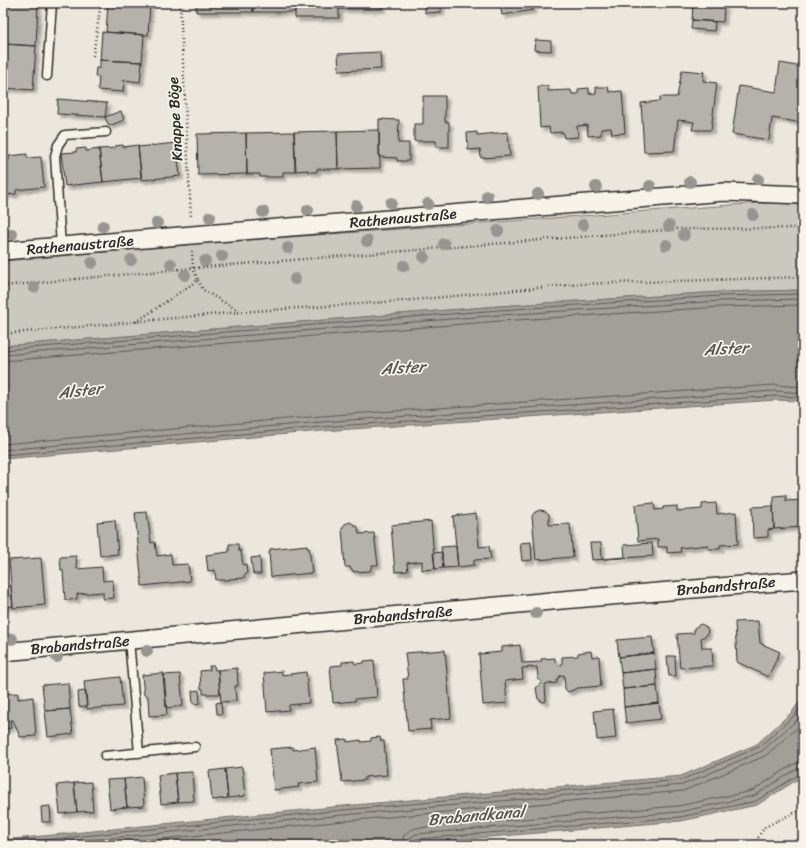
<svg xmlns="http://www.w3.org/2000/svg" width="806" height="848" font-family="Sriracha,sans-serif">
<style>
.green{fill:#cbc8bf;stroke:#7b7a75}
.water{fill:#a29f98;stroke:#72716c}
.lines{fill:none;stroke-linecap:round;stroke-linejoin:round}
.shore{stroke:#5b5957;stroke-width:1}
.building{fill:#b5b2ab;stroke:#2b2b2b;filter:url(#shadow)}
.lane-casing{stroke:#2b2b2b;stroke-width:11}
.street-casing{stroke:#2b2b2b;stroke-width:20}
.path{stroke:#2b2b2b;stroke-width:2.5;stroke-dasharray:1 3;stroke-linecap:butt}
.lane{stroke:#f7f3e8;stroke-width:8}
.street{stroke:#f7f3e8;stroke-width:17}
.tree{fill:#97958f}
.labels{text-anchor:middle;stroke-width:3.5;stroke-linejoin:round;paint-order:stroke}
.street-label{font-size:15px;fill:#2b2b2b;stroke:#f7f3e8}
.water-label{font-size:16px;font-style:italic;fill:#555451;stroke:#f7f3e8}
</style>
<defs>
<filter id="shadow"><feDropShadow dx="3.5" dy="3.5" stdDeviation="1" flood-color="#0004"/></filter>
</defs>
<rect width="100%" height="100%" fill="#ebe7dd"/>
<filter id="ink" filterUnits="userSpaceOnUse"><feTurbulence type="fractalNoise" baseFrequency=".025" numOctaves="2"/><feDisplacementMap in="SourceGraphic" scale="8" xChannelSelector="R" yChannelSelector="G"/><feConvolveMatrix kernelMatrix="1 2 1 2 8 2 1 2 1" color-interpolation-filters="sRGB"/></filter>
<g filter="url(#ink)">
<!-- green -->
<path class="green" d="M760,203L803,204V290L721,292L499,306L3,346V261L206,243Z"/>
<!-- water -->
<path class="water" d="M803,290V403L798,401L776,400L322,431L3,459V346L499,306L721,292Z
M803,697V776L757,805L681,821L394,845H3V840L343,806L681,776L757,744L792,712Z"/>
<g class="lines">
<!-- shore -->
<path class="shore" d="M3,350L499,310L721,296L803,294
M3,355L500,315L721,301L803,299
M3,361L500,321L721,307L803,305
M3,444L321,416L775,385L803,387
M3,450L321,422L775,391L803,393
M3,455L321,427L775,396L798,397L803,399
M3,844L343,810L681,780L759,747L795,715L803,704
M41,845L343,815L682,785L762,751L798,719L803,713
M101,845L344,821L683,791L765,756L803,723
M402,845C402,836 407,830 416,828L678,806L752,791L794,764L803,762
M408,845L410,838L416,834L679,812L754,796L797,769L803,768
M413,845L414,841L417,839L680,817L756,801L800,774L803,773"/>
</g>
<!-- building -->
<path class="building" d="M7,3H38L36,46L5,44Z
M108,3H150L148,35L106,32Z
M196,3H253V12H196Z
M253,3H295V12H253Z
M295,3H339V18H295Z
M339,3H382V9H339Z
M425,3H441V12L425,13Z
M500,3H544V4L532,6L533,10L502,15Z
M693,4L724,6L723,22L692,20Z
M692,20L715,22L714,31L691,29Z
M102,32L144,35L142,62L100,60Z
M535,40L551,41V51L534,50Z
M5,44L36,46L33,90L3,88Z
M380,52L381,69L339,71L338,54Z
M100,60L142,62L140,82L124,80L123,92L98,90L99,77H95L96,68H100Z
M780,63L803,67V123L772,118L769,140L732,134L739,86L776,92Z
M682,70L704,72L703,81L717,83L711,130H692L694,122L678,120L674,151L644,152L641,103L660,101V97H677Z
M538,86H548V91L571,90L572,94H578V89L589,88V94L596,93V87H608L609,92L622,91L625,133L612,134L611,128L601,129V135L588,136L587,125L577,126L578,137L564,138L563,132L550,133L549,127L540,128Z
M423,96H445V122H449V147H436V141H414V124H423Z
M58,99L107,103L105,117L57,114Z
M121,111L124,120L109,126L105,117Z
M379,119L399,120L398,143H409V161H397V158L379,157Z
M379,130L380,168L338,169L337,131Z
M337,131L338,169H317V172H308V170L296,171L294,132Z
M294,132L295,172H283V177H260V174H247L246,133Z
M477,132V135L508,132L510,156L481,158L480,149L468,150L467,133Z
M246,133L247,174L198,175L197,134Z
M176,143L180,176L142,180L138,147Z
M123,145V147L138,145L141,178L103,182L99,149L115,148V146Z
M86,148V151L99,149L103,182L65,186L61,153L76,152V149Z
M27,154V158L41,157L44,187L16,190V194L3,195V161L9,160V156Z
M786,495V501L803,500V527L774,529L773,502H774V496Z
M654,503L655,510L663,509V507L677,506V511L702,509V504L716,503L717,514L736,512L738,544L720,545V549H708V545L680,548L681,552L667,553V547H658V539L638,541L635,505Z
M773,506L774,529L768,530V537L753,538L752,507Z
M540,510L545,511L549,514V525L570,524L573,557L536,560L532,516L535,512Z
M147,512L151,543L155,542L157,556L171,554L172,565L188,564L190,581L142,586L135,513Z
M476,513L479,547L489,546L491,559L474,560V565L458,567L453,516Z
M115,520L118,554L100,556L97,522Z
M431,521L435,569L422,570V561L407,563L408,571L395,572L391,525Z
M350,522L358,527L359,534L374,533L378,565H372L370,571L353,572V570H351L350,567H345L342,528L345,524Z
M531,542L532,560L522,561L520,543Z
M590,543H601L602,559L625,557L624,545L652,543L653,556L592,560Z
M229,544H238L239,551H241L243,565L246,564L247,574L244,575V578L229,579V580H216L215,570L208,571L206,555L229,552Z
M307,545V548H309L312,573L271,577L269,552H270V549Z
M456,546L458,567L443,568L441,547Z
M442,552L443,568L435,569L433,553Z
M76,556L77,569L102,567L103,581L113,580L114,598L103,599V592L77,594V599L65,600L63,570H61L60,557Z
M260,557L261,574H253L251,558Z
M41,558L45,605L13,608L9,560Z
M11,586L13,606L4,607L3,587Z
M758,621L760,643L780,652L768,677L737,662L735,622Z
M701,624L705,626L708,630L707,635L701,638L702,648H712L713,666L680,668L677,634L694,633V628Z
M652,637L654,653L619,657L617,640Z
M520,645L522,663L541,662V659L555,658V661L559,665H562V657L578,656V653L591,651L592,657L599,656L601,686L578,688L568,692L565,689L564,675L560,676L557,680V683L545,684L546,701L543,702L538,699L536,688L542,682L538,679L537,667L522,668L523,679L505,681L507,703L483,705L479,654L502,652V647Z
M445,650L451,718L430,720L431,729L408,731L403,679H408L405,653Z
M654,653L656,669L621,673L619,657Z
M667,656H675L676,676H669Z
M374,660L377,697L355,699V701L333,703L330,666L342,665V662L354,661L355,664L364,663V661Z
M209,666H214L215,670H218L220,694H203V689H201L200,671L210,670Z
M237,668L238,686H235L236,701L221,702L218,670Z
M656,669L657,686L623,689L621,673Z
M282,671V675L306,672L309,703L289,705V710L267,712L264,673Z
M164,673L167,715L149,716L148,696L144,695L142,675Z
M180,674L183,706L166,708L163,675Z
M120,677L123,706L87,709L84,681Z
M68,683L70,709L45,711L42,685Z
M657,686L659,703L624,707L623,689Z
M199,690L200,703L193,704L192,691Z
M86,691L87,706L79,707L78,692Z
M18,693V699L33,697L36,736L20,737L13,720H10L11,728L3,729V694Z
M221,702L222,714H217L216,703Z
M659,703L661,719L626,723L624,707Z
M70,709L73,734L48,737L45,711Z
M613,709L616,738L597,740L594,711Z
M380,737L381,741H384L387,775L365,777V780L342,782L337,740L347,739V742L361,740V742L371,741V738Z
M293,747V750L315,747L318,782L298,784L299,787L274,790L270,749Z
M242,767L245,796L228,798L225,769Z
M225,769L228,798L212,800L209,771Z
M192,772L194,801L178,802L175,773Z
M175,773L178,802L161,804L158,775Z
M142,777L144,806L127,807L124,779Z
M124,779L127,807L110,809L107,780Z
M91,782L93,811L77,812L74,783Z
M74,783L77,812L60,814L57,785Z
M50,806L51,822H42L41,807Z"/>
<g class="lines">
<defs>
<path id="lane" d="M47,76L52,3
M61,246L55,156L58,145L65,135L106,132
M129,640L139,753
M105,756L195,747"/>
<path id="street" d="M3,251L192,235L724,192L803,195
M3,652L562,600L803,580"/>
</defs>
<!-- lane casing -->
<use href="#lane" class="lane-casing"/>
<!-- street casing -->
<use href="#street" class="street-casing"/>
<!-- path -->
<path class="path" d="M180,3L191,218
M93,56L101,3
M198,280L203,290L239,311
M3,286L193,268L678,229L803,228
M136,322L198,280L193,268L192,251
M3,334L240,312L402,301L578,284L803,277
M755,845L760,834L765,827L803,808"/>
<!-- lane -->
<use href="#lane" class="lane"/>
<!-- street -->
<use href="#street" class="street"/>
</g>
<!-- trees -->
<g class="tree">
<circle cx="758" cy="179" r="6"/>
<circle cx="690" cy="182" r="6"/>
<circle cx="650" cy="186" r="6"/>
<circle cx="596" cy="187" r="6"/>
<circle cx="538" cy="194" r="6"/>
<circle cx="487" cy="196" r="6"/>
<circle cx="391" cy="203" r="6"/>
<circle cx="428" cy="204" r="6"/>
<circle cx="356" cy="206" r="6"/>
<circle cx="308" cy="210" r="6"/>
<circle cx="263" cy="212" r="6"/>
<circle cx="753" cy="215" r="6"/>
<circle cx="210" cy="217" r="6"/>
<circle cx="157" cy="223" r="6"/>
<circle cx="583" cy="225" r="6"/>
<circle cx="103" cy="226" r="6"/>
<circle cx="669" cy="226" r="6"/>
<circle cx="498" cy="231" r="6"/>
<circle cx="12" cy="234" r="6"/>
<circle cx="684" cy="235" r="6"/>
<circle cx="367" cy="241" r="6"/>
<circle cx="444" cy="244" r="6"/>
<circle cx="666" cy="245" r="6"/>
<circle cx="288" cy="248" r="6"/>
<circle cx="222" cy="256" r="6"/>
<circle cx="424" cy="257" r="6"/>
<circle cx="131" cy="260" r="6"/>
<circle cx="205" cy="261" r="6"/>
<circle cx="92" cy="263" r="6"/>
<circle cx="171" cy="264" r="6"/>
<circle cx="404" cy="266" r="6"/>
<circle cx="185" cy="275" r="6"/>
<circle cx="295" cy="279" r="6"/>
<circle cx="34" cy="287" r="6"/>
<circle cx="536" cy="613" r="6"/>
<circle cx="12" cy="639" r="6"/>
<circle cx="147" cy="651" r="6"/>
<circle cx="57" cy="657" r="6"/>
</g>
</g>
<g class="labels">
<!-- street labels -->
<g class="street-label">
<text transform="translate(175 119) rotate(-93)" y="5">Knappe Böge</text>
<text transform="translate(403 218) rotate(-5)" y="5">Rathenaustraße</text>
<text transform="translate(80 245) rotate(-5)" y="5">Rathenaustraße</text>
<text transform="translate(726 586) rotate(-5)" y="5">Brabandstraße</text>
<text transform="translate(403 615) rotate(-5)" y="5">Brabandstraße</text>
<text transform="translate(80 645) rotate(-5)" y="5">Brabandstraße</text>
</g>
<!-- water labels -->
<g class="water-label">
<text transform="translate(726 348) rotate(-3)" y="6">Alster</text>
<text transform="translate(403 367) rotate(-3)" y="6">Alster</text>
<text transform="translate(80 390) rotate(-6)" y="6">Alster</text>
<text transform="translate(476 815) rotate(-5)" y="6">Brabandkanal</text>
</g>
</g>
<!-- margin -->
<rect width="806" height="848" fill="none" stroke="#f7f3e8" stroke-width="16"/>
<rect x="8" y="8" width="790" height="832" fill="none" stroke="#2b2b2b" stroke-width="1.5" filter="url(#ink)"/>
</svg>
